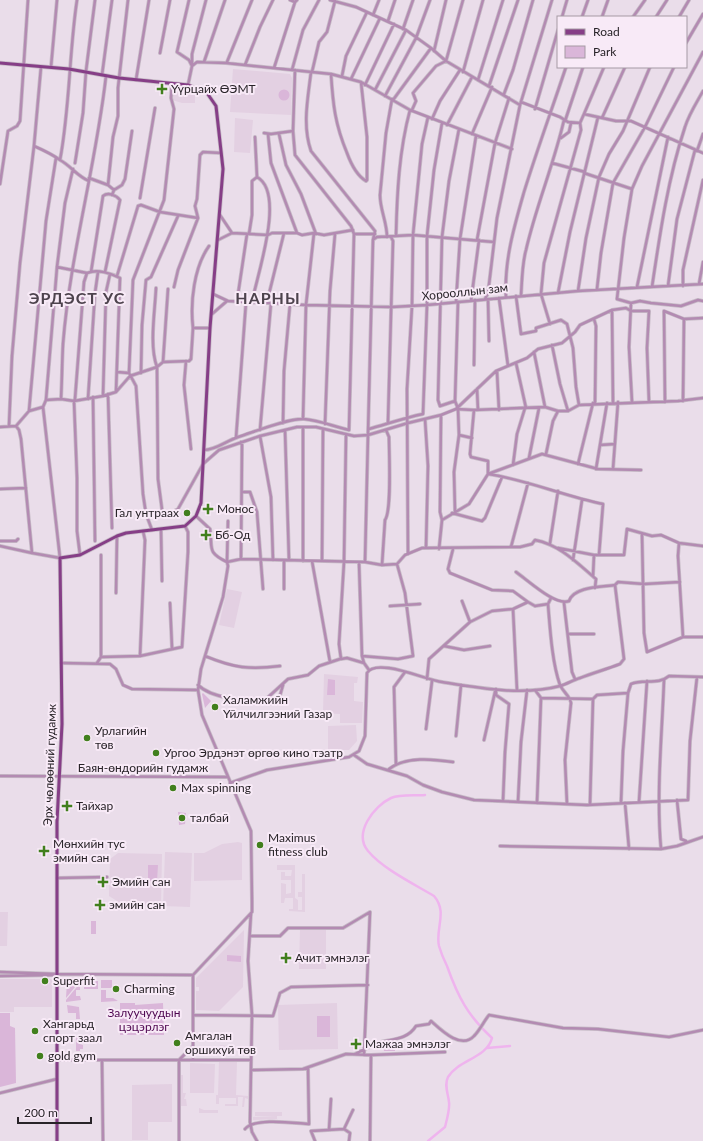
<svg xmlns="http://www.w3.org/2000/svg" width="703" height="1141" font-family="Lato,sans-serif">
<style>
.built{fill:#e3d0e2}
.green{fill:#dab6d9}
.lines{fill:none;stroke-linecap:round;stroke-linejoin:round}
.canal{stroke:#efb4ee;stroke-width:2.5}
.minor-casing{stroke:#c7bcc7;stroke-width:4}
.major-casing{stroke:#c7bcc7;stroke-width:4.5}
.minor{stroke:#b38bb2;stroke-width:2.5}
.major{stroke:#863e87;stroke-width:3}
.poi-dot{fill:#417f1d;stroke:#f8eaf7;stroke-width:1.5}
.labels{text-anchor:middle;stroke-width:4;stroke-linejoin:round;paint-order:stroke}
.poi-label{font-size:12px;fill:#282328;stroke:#f8eaf7;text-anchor:start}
.street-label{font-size:12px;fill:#282328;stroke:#f8eaf7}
.park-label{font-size:12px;fill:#4e0650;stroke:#f8eaf7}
.district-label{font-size:16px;font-weight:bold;letter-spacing:1px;fill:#4d434d;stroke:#f8eaf7}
</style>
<rect width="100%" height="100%" fill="#eaddea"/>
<!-- built -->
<path class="built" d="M233,69L290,74L292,78L291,115L230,112Z
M181,90L195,93V103H182L172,100V91Z
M235,118L253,120L250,153L234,152Z
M227,589L242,592L234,628L219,625Z
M324,674L358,677L357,683H354V701L363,702L362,723H340V714L323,713Z
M356,725L357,741L349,750H328V726Z
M238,842L242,843V880L194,881V853H204L222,844Z
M165,852L192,853L190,907L163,906Z
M118,853L162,854L161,907L117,906V901L109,896L110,859Z
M277,865H295V898L298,900V910H302V897H298V892H302V874H305V912L289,911V909H293V898H285L284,903H281V883L286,884V894L291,893V880H281V872H285V876H291L292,870H277Z
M0,912H8L7,946H0Z
M300,929H326V969H299Z
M244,930L243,987L219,1011L196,1010V991H199V987H196V978Z
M0,979H52V1007H14V1012H0Z
M337,1003L338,1049L279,1050L278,1005Z
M220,1045L236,1047L235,1052H222Z
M219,1062H237L236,1095L248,1096V1099L245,1098L244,1107H242L243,1097H238V1106H225V1104H236V1098H219V1104H216V1095H218Z
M190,1063L215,1064L214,1093H190Z
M180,1075H183V1093H186L184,1099H186L187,1106H181Z
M172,1084V1122H148V1140H132V1085Z
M199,1108L204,1110H218V1113H199Z
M255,1112H282V1116H277V1119L253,1120V1117L275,1116H255Z"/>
<!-- green -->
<path class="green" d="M278.5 95a5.5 5.5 0 1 1 11 0a5.5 5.5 0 1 1-11 0Z
M328,679L335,680V695H327Z
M203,693L211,701L205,708L202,694Z
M178,812L186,813L185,824L179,825Z
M148,865H158L157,881H148Z
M91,921H96V934H91Z
M227,955L241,956V962L227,961Z
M101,980H112V988H101Z
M67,981H80L66,998Z
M84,981H98V989H84Z
M80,983V990H76V996H80L81,1000L66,1002V1000Z
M101,990H106V998H113L118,1001L101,1002Z
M120,1003H135V1005L163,1003L164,1035H120Z
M67,1005L79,1007L80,1019H76V1013H68Z
M0,1013H10V1026L15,1028L16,1083L0,1087Z
M317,1016H330V1037H317Z
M76,1037H82L80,1044L83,1045V1049H80V1051H76Z
M383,1045H395V1051H384Z"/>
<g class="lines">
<!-- canal -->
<path class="canal" d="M425,795C415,796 400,794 391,798C374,806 353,833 368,851C383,869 414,884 434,896C448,912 435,929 439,946C441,953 444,960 447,966C458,997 468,1016 492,1038C487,1058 458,1060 448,1077C444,1085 448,1093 449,1102C450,1109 447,1119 445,1127L428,1141
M487,1048L510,1046"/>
<defs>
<path id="minor" d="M189,0L177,52L189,60L192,66
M290,0L295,2L297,0
M330,0L356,7L406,30L431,48L446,61L520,105
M373,15L379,0
M562,17L567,0
M582,17L588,0
M602,17L608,0
M633,17L645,0
M656,17L667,0
M679,17L689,0
M388,21L395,0
M403,29L413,0
M686,43L703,14
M434,51L446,0
M703,52L642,166L632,189L624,238L617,299L631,303L640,301L651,303L681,306L698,300L703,301
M160,53L170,0
M204,62L225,0
M227,62L252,0
M192,64V54L206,0
M245,65L260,27L273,0
M41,67L34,146C43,150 52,154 60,160C71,166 77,176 89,181
M51,67L57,0
M274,68L295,2
M292,70L303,30L319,0
M311,72C308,98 302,125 311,151L375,231L373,240L368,434
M312,72L319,42L327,32L335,1
M463,72L483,0
M331,74C333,105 335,124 347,153C351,164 356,175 366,181L367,180V137L361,82
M102,75L112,0
M342,76L346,56L367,12
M351,79L380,18
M136,80L149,0
M478,80L503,0
M188,85L192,66L197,62L226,63L331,74L361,82L410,110L512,149
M365,85L394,24
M489,86L518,0
M375,90L406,30
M504,94L513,70L533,0
M385,96L416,38L430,0
M393,100L431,48
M521,102L560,117L568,122L580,123L584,114L616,121H631L703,153
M535,109L558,30
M412,110L416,101L413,93L436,66L446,61L463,0
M584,114L604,67
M602,118L625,67
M432,119L440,101L460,70
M565,121L583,67
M447,125L472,77
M264,133L271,134L293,131
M268,134L271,163L297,233
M279,134L286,165L301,194L316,234
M472,134L492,87
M255,137L257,177
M561,138L569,132L571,123
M697,151L703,134
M60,160C70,107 69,53 77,0
M75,163L83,113L86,71L95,0
M552,163L585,172
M584,173L632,189
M89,178L108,185L114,190L112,195
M0,184L8,131L17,126L20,121L28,0
M108,185L113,137L118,116V88L128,0
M114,190L122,185L125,179L132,131
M140,198L155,108
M220,215L232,233
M249,234L252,215V181L257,177
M354,234H375
M396,236C397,193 399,151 410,110
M387,237C387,222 380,210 380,195L386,133L392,99
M374,239L377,237L413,235L494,242
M218,240L232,233L268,235L272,233H297L302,235L314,233L324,235L353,230
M477,240L495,143L509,98
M57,267L87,273
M91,272L103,196C108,192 116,195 120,200L105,272
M117,276L138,206L141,205L160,212L198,218
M699,284L703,262
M668,286L677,219L695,150
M683,286V270L703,180
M174,287L178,270L198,218L195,206L197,199L200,155L203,152L221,153
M637,287L668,137
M652,287C660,233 668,178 685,127C689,114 697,102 703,91
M156,288C155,311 149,346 157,367L158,479L163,517L178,509L203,464L219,450L260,436L297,427H316L354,436L368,435L408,423L441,415L456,409L496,371L527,358L538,349L562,343L575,332L580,325L612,310L626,308L631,311H649L647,348L649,402
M597,289L601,253L613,183L645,127L674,67
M578,291L586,238L599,177L609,154L623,131L650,67
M558,293L570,232L598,117
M213,294L228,301L306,305L392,307L427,305L578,291L703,284
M516,296L521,334L536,331V328L561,320L567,324L573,348L576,387L579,405
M521,296C522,281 522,264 526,250C536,206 554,164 564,120
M506,297C504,261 514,227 524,192C537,150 552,109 566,67
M499,298L508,366
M485,299L488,293L497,218L520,105L552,0
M488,299L489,341
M237,301L247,234
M471,301L479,240
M252,302C257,275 286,193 257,177
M267,302L284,233
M456,302L460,239L476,136
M631,303L629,347L632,402
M612,310L613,402
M212,314L227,301
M594,319L596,326L595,403
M550,324L541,294L544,263L581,130L580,123
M193,328C190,302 194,267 209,246
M552,345L560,384L568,411
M534,352L545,407
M186,361L184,385L191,449
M163,362L168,289
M516,363L526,408
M474,365L475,300
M117,372L129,373
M497,372L499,410
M141,373L142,325L146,280L151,277L178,216
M477,389L478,410
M108,394L112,528
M103,396L106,292L110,274
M93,397L95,541
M61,399C62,381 62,362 63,344C70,254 96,166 106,76
M88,399L95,293L98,272
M46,400L57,267L65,203L73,169
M455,401L440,406L438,400L442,237L449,181L459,129
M683,401L684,319L703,318
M665,402L664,311L684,319
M457,406L455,401L458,302
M456,409L474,410L545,407L558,411H568L579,405L678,401L703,398
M474,410L470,454L471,457L488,461V474L542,454L598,469L641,470
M29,411L46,221L56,158
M441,415L440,512L442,520
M303,419L306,305L314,233
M425,419L428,466L426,548
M388,422L393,241L391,237
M283,423L284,371L290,304
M325,424L330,291L335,234
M9,426L12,356L20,263L34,146
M16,426L19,430L21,439L32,553L60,558L43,407
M0,427L16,426L29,411L43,407L46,400L61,399L74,401L103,396L116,392L130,376L157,367L163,362L189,361L191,359L193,328H210
M369,429C387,424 404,418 423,414L427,305V236L434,170L442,123
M260,430L271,303
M285,430L289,560
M459,435L472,438
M260,436L271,497L273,560
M346,436L344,562L339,644L341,659L347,658L364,663
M236,438L246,302
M241,442L242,445L241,559
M600,445L615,444
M204,450C216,450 226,441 238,437C254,432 288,418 304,419C319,420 335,427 349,430L354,234L351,226L295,155L293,131L295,70
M546,454L553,421L558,411
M529,458L539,408
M578,464L593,403
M513,465L517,434L525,408
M596,469L607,403
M613,469L618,402
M0,489L26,488
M242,492H250L257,512L263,589
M455,511L454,472L459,435L458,409
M452,513L482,521L485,518L502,477
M228,521L227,562L241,559L365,562L382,565L397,564L405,555L422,548L520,547L532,544L535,540C560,545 576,562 596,579L595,588
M152,530L146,514L143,494L136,386L129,373L133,280L164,200L174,109L171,98L172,83
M161,530L162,581
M642,534L644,633L647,652L683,637
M0,541H16L18,539
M550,543L558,491
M679,543L678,556L683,637H703
M0,546L32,553
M511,547L528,483
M558,548L594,555H624L627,529L652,536L661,535L679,543L703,546
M439,549L442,520L469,504L488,474C527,480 564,496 603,504L599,555
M453,549L448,569L450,573L492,590L513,591L528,602
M408,554L407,389L412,306L413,235L422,144L428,117
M80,555L77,531V478L74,401L75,399L84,282L87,273C97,269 111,273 120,278L116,392
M284,560V589
M573,560L582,500
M303,561V427
M312,561L330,662
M322,561L323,430
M359,562L362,656L364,663L369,670
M365,562L368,435
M382,565L385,520C392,511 389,452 389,437L386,430
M516,572C529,581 555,606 569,601C574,586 603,587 615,585L618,582L644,584L680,582
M593,576L594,555
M116,593L117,536
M551,598L548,604C550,628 552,663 560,685C563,692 570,696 571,703L565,760L567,804
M462,601L470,622
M170,603L172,648
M564,603L572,672L575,679
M390,606L420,604
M513,609L517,690
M568,634H594
M444,646L464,650L490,646
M140,656L145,540L143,531
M205,656C234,668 250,670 280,666
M362,656L398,659L413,656L405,593L397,564
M101,657L140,656L182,647L188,552V532L185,526
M61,663L110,664L116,669L123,685L132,689L198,690
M97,663L101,657V555
M427,679L429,659L470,622L492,611L513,609L528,602L535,606L548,604
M198,685C211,698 246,702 265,700L288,679L308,675L319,666L340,659
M496,689V695L509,704L505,752L503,801
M535,690L541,698L537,803
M541,698L593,699L597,695L628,693L631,684C643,679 659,685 669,676L703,677
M257,702L275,704L279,699L283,685
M426,729L432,681
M456,736L461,685
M484,740L495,692
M354,755L367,764L407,776L423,785L442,792L474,800L587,805L688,800L690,741L697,677
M396,764L394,687L405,672
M389,769C406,756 433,759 453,762
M0,776L227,777
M230,783L267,770L349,757L359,751L365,736L367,673C376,657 426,680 442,682C479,688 522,696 560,686C567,684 573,680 580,678C593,673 607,669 620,664L624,659L615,585
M677,800L681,839L686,841
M518,802L521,742L527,690
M639,802L647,681
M621,803L623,751L628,693
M625,803L629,849
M590,804L593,699
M500,846L661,849L677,846L703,837
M661,849C656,793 662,736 664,680
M57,878L107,877
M251,913L248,961L252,1015L250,1122L252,1132L257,1141
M250,936H280L288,928H343L370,912L364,1055
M0,972L57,974
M193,975L252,912V902L251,831L202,715L198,690L201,669L223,597L228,566L227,562C206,552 213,548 210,529L196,516
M0,976L53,975L57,974L193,975
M193,1015L273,1016L280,993L291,987L368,985
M355,1054C363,1050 372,1045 381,1042C394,1039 408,1039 416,1026L429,1024L431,1021C441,1030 461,1050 474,1036C480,1030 484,1021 489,1015L563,1028L598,1029L669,1037L703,1030
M58,1060H251
M179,1060L193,1046V975
M179,1060V1141
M193,1060V1047
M102,1061L103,1141
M251,1070L303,1069L346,1054L371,1055L445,1052
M0,1093L57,1079
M245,1129C255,1117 294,1123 309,1124L308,1068
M344,1129L350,1133L349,1141
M329,1130L331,1099
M315,1141L311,1131L344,1129L353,1110
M370,1141L371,1055"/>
<path id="major" d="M0,63L69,69L119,78L188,85L207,93L216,106L223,169L210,328L201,503L196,516L185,526L126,533L117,536L80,555L60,558L62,724L57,822V1141"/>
</defs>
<!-- minor casing -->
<use href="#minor" class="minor-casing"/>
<!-- major casing -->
<use href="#major" class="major-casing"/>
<!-- minor -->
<use href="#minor" class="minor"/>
<!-- major -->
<use href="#major" class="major"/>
</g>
<!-- markers -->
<g class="poi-dot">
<path d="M160 83h4v4h4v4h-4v4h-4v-4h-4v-4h4z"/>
<path d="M206 503h4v4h4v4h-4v4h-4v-4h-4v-4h4z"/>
<circle cx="187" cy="513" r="4"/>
<path d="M204 529h4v4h4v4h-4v4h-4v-4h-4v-4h4z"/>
<circle cx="215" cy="707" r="4"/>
<circle cx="87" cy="738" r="4"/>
<circle cx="156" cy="753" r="4"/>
<circle cx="173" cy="788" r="4"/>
<path d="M65 800h4v4h4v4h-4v4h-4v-4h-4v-4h4z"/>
<circle cx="182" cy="818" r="4"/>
<circle cx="260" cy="845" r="4"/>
<path d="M42 845h4v4h4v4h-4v4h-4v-4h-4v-4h4z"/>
<path d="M101 876h4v4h4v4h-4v4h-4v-4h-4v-4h4z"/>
<path d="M98 899h4v4h4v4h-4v4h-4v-4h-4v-4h4z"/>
<path d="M284 952h4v4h4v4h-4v4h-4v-4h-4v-4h4z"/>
<circle cx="45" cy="981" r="4"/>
<circle cx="116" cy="989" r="4"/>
<circle cx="35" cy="1031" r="4"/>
<circle cx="177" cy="1043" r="4"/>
<path d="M354 1038h4v4h4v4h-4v4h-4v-4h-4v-4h4z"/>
<circle cx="40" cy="1056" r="4"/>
</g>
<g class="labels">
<!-- poi labels -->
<g class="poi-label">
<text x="171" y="93">Үүрцайх ӨЭМТ</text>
<text x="217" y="513">Монос</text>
<text x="179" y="517" text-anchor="end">Гал унтраах</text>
<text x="215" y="539">Бб-Од</text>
<text x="223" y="704">Халамжийн<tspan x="223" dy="14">Үйлчилгээний Газар</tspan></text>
<text x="95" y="735">Урлагийн<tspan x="95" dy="14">төв</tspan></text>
<text x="164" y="757">Ургоо Эрдэнэт өргөө кино тэатр</text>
<text x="181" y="792">Max spinning</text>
<text x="76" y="810">Тайхар</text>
<text x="190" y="822">талбай</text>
<text x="268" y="842">Maximus<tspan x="268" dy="14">fitness club</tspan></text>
<text x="53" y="848">Мөнхийн тус<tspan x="53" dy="14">эмийн сан</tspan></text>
<text x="112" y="886">Эмийн сан</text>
<text x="109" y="909">эмийн сан</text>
<text x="295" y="962">Ачит эмнэлэг</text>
<text x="53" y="985">Superfit</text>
<text x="124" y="993">Charming</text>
<text x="43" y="1028">Хангарьд<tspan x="43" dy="14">спорт заал</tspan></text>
<text x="185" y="1040">Амгалан<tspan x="185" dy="14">оршихуй төв</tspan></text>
<text x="365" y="1048">Maжаа эмнэлэг</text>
<text x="48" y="1060">gold gym</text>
</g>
<!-- street labels -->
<g class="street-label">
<text transform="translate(465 292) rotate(-6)" y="4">Хорооллын зам</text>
<text transform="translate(50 765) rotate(-88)" y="4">Эрх чөлөөний гудамж</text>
<text x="143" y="772">Баян-өндорийн гудамж</text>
</g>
<!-- park labels -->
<g class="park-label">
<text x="144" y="1017">Залуучуудын<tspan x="144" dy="14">цэцэрлэг</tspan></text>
</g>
<!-- district labels -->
<g class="district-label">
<text x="77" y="304">ЭРДЭСТ УС</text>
<text x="268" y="304">НАРНЫ</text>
</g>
</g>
<!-- legend -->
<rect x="557" y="16" width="130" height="52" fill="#f8eaf7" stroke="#a59aa4"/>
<rect x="565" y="29" width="20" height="6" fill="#863e87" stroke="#a59aa4"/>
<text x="593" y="36" font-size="12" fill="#282328">Road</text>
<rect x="565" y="46" width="20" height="12" fill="#dab6d9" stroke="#a59aa4"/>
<text x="593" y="56" font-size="12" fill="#282328">Park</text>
<!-- scale -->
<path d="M18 1117v6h73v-6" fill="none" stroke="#282328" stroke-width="2"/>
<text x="24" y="1117" font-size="12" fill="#282328" stroke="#f8eaf7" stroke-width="3" paint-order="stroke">200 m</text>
</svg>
